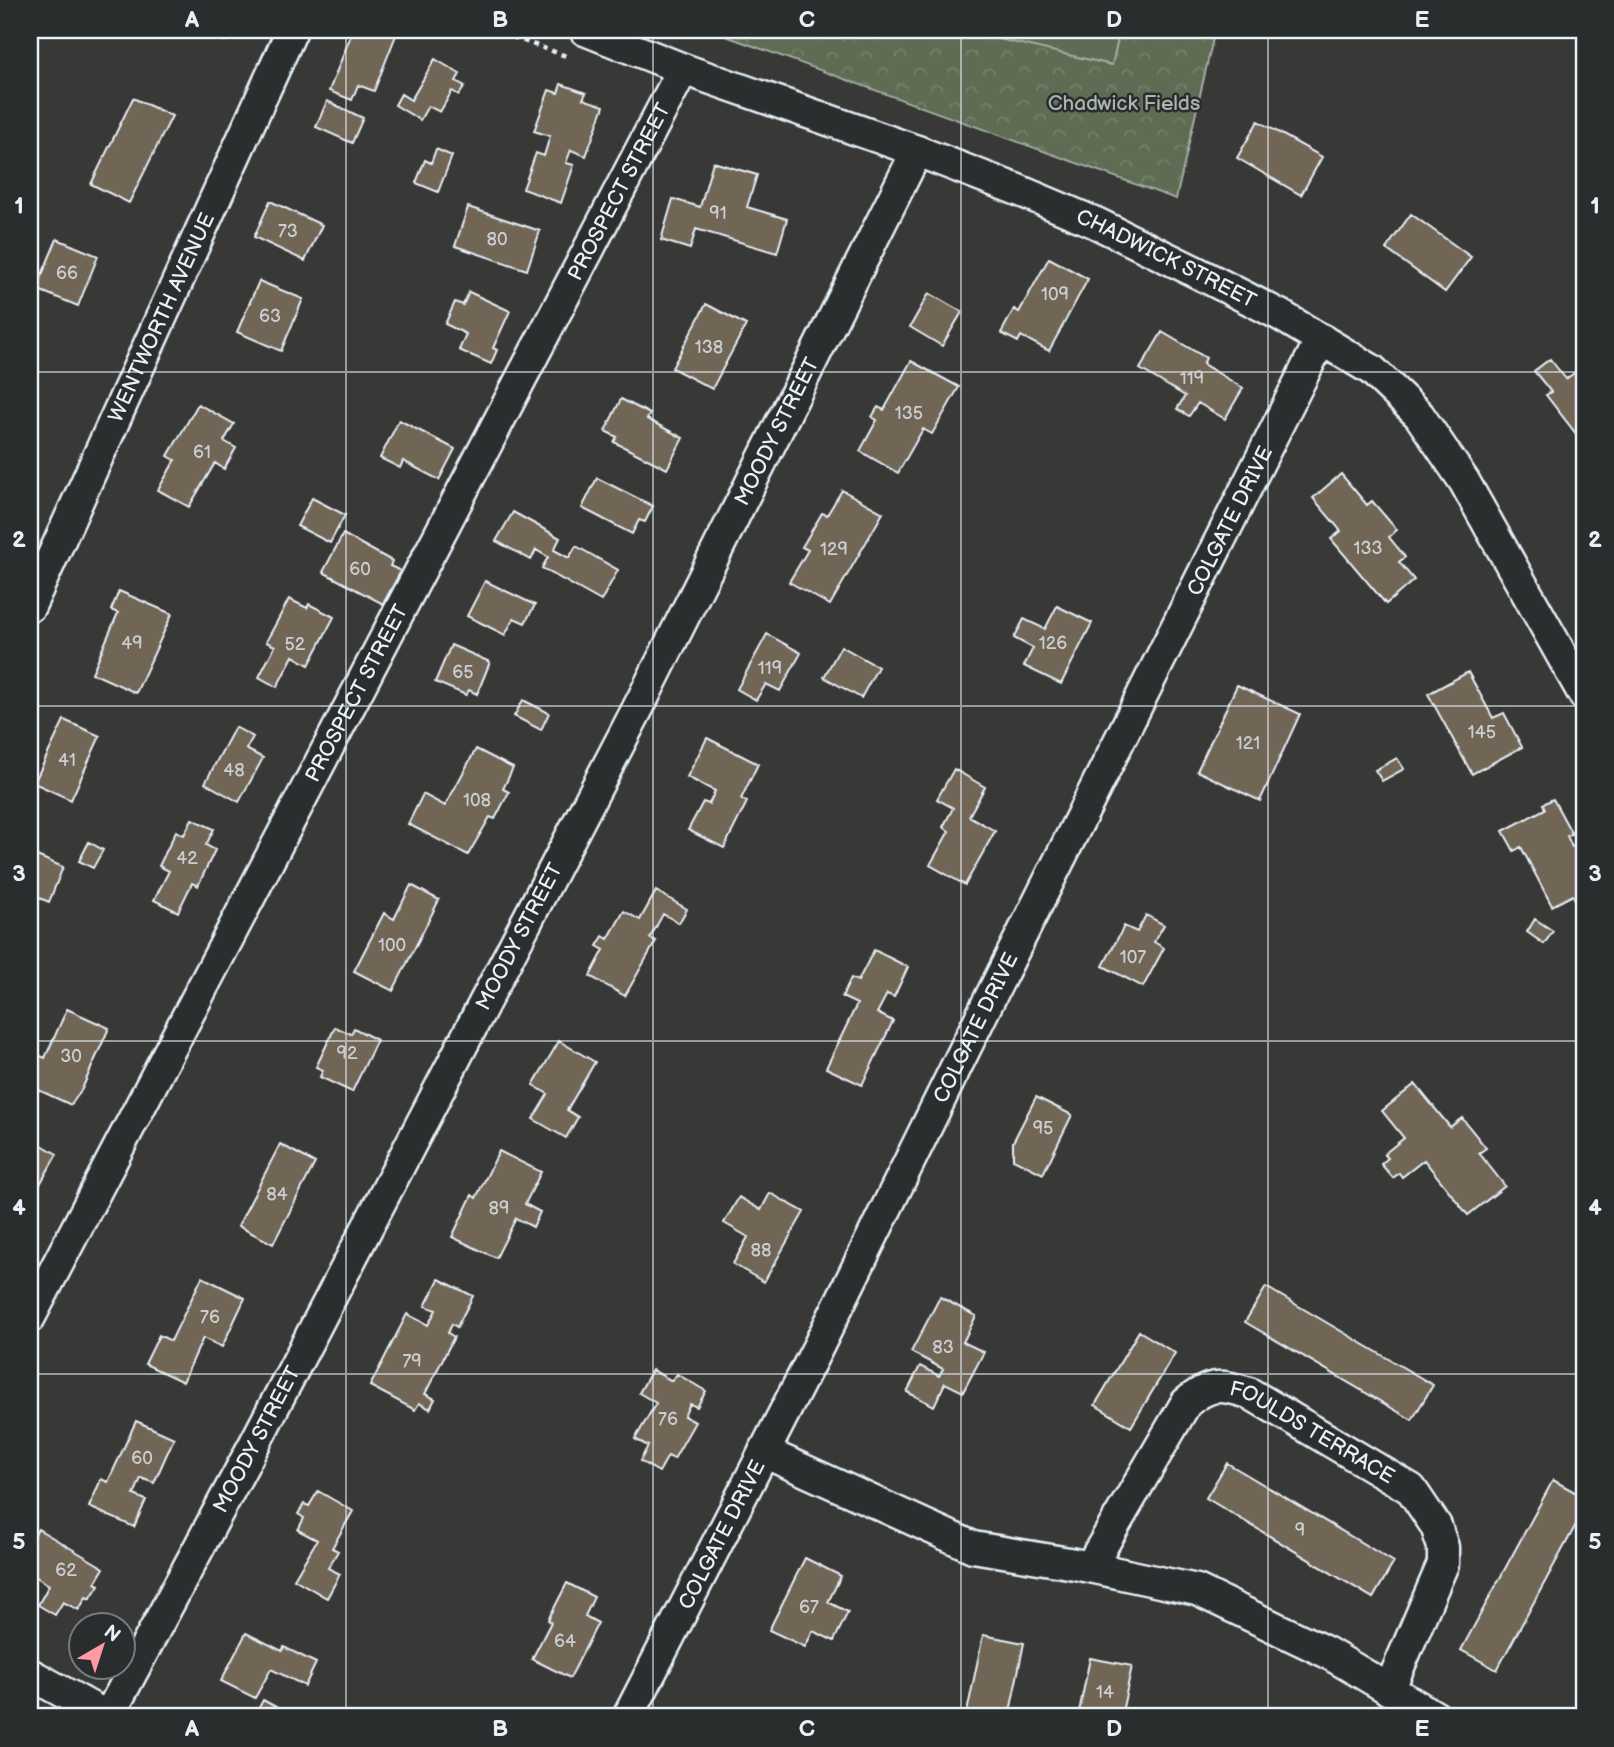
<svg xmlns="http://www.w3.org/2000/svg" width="1614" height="1747" font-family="'Balsamiq Sans',sans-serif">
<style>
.park{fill:url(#park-crowns);stroke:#a3aea6;stroke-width:2}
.pitch{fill:#5e6c53;stroke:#a3aea6;stroke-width:2}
.building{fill:#716557;stroke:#e8f1f8;stroke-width:2}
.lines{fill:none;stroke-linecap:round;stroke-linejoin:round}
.minor-casing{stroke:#e8f1f8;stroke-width:35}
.path{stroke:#e8f1f8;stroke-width:4.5;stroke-dasharray:5 5;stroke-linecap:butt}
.minor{stroke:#2a2d2e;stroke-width:30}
.grid{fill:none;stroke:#e8f1f8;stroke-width:2;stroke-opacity:0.55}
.labels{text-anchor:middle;stroke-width:5;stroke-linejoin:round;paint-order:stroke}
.number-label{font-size:18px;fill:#caced0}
.park-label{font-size:21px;fill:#aab5ae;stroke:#2a2d2e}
.street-label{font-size:21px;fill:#e8f1f8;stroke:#2a2d2e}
.neatline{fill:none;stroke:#e8f1f8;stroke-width:2.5}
.grid-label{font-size:23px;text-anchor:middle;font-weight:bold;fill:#e8f1f8}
</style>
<defs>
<pattern id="park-crowns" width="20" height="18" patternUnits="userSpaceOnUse" patternTransform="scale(1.75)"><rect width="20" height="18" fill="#5e6c53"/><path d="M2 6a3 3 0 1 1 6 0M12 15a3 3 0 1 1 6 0" fill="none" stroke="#75816c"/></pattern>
</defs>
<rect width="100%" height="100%" fill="#383836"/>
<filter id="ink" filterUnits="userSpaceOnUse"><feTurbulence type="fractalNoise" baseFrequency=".0143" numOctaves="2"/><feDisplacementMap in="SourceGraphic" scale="14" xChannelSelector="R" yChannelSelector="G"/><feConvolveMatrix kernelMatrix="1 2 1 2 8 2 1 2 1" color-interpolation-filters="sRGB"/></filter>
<g filter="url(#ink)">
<!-- park -->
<path class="park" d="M709,30H1215L1176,199Z"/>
<!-- pitch -->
<path class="pitch" d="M960,30H1120L1112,65Z"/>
<!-- building -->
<path class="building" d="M193,30H228L225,41Z
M353,30H398L374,91L358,85L352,100L329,91Z
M435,59L460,74L456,81L465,86L459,95L452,91L440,112L428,106L420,120L395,105L401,94L411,100Z
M561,84L586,93L583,99L604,106L586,156L571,150L566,163L574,165L561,203L523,189L536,153L544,156L550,136L534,131L549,90L558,93Z
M133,98L172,116L129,203L91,184Z
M327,101L363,118L352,143L316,127Z
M1258,121L1322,157L1301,195L1237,158Z
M436,149L452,156L438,192L416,183L425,160L431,163Z
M713,162L757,175L747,207L787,219L777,253L696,229L690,249L661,240L673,199L700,207Z
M270,201L322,225L305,261L254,237Z
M468,207L540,231L527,270L455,246Z
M1411,214L1471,257L1445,292L1386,249Z
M57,239L98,256L78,306L36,289Z
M1049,258L1088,279L1049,351L1021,336L1018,342L1001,333L1014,309L1019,312Z
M259,281L303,299L281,351L237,332Z
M469,292L510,311L493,348L497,350L491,364L459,350L466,334L445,324L455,302L463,305Z
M929,293L962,312L942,346L910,327Z
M706,304L746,325L712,389L672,368Z
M1162,332L1206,358L1203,364L1243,388L1225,419L1198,403L1189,416L1177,409L1185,396L1140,369Z
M1550,359L1566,379L1577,371L1584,380V444L1546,395L1551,392L1534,371Z
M911,361L959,387L932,434L923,429L898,473L860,451L877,420L872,417L878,407L884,410Z
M30,385L35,388L30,402Z
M621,399L650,414L647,419L683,438L667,469L614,442L617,437L605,431Z
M198,404L234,424L224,441L236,448L224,469L215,463L189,507L158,490L175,460L168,456Z
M399,420L455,449L439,480L403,461L400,468L380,458Z
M1341,474L1367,505L1372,501L1397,530L1389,537L1405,557L1399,562L1414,580L1386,604L1331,539L1341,531L1313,498Z
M597,478L653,506L645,522L639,520L632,534L582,508Z
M842,490L883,513L830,605L789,582L808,550L802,547L822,513L827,515Z
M312,498L345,515L330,543L297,526Z
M513,512L560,538L554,550L569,558L576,546L618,570L601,601L542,568L548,557L536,550L531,560L496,541Z
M343,534L392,561L390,566L401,571L383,604L323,572Z
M485,581L535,605L525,623L514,618L505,635L467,616Z
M119,591L172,614L136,693L92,673L118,613L111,610Z
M289,599L307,608L309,604L334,617L309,665L293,656L277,687L259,677L275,646L266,642Z
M1057,606L1092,623L1061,684L1024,666L1033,648L1014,638L1024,619L1045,629Z
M767,634L801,653L780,691L766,684L756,700L737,689Z
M451,645L490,662L477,694L469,690L466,695L435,682Z
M841,646L878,667L861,698L824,677Z
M1468,672L1493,718L1504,713L1522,747L1472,774L1428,694Z
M1237,685L1300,714L1260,801L1197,771Z
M523,700L549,713L541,730L514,716Z
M64,720L100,736L71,800L34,783Z
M235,727L253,737L246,749L263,758L239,802L205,783Z
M707,738L758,764L741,799L747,802L724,848L688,830L703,802L709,804L715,791L687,777Z
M476,749L513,768L503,789L509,792L495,819L490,817L468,855L408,824L423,794L445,806Z
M1397,758L1404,769L1382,781L1375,770Z
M954,769L985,787L969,816L995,831L965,885L930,865L949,831L943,827L953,808L937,799Z
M1553,799L1572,834L1567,836L1572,847L1578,844L1584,855V861L1582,862L1584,866V910L1581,912L1573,895L1552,906L1521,847L1514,851L1503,831L1545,809L1543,804Z
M192,819L214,829L206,845L215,850L198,886L192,883L178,912L154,900L169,871L159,866L176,831L184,835Z
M89,842L103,850L93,868L79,861Z
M30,853L63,867L49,902L30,894Z
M411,885L439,900L393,991L354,971L384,913L394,919Z
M656,891L687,909L679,923L663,914L650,938L656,941L625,996L590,976L604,950L597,946L603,936L608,939L624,911L640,920Z
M1146,915L1164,925L1154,942L1164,948L1143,987L1103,966L1124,926L1137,932Z
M1535,919L1553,931L1544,944L1527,932Z
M874,950L908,967L894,997L887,994L877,1013L893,1021L862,1085L826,1068L857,1004L842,997L851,978L858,981Z
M67,1009L109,1028L82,1089L71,1105L30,1086V1066L36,1054L45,1058Z
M335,1027L351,1034L354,1028L377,1040L352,1092L320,1077L323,1070L316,1067Z
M559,1041L595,1062L567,1110L578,1117L566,1138L533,1119L548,1094L533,1085Z
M1415,1084L1450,1127L1462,1118L1486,1148L1479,1153L1505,1186L1468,1215L1424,1160L1402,1177L1399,1173L1393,1178L1381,1164L1388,1158L1384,1154L1404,1138L1382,1111Z
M1036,1097L1072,1115L1043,1174L1013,1159V1142Z
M30,1138L57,1154L30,1202Z
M280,1144L315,1163L273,1244L238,1226Z
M499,1151L541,1172L525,1204L540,1212L533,1227L516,1218L496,1258L452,1237L472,1195L476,1198Z
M770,1193L804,1212L764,1282L733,1264L748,1237L724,1223L739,1197L761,1210Z
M202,1277L245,1298L222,1347L203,1338L183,1382L145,1364L159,1335L171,1341Z
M439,1279L473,1296L457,1327L452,1324L448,1333L454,1337L425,1394L435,1399L430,1409L419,1403L415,1410L370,1386L407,1314L428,1325L436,1310L425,1306Z
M1266,1287L1433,1385L1412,1420L1245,1322Z
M940,1297L976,1316L963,1342L984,1352L963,1392L945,1383L934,1406L907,1392L920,1366L939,1376L943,1369L911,1352Z
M1139,1331L1175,1353L1131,1427L1095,1405Z
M652,1370L672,1381L677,1374L706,1391L697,1407L690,1404L684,1416L695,1422L674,1459L668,1456L659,1472L640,1461L648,1446L635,1439L656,1403L639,1393Z
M136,1421L174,1438L154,1483L141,1478L134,1495L146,1500L134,1527L89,1507L101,1479L108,1482Z
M1227,1463L1394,1562L1373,1598L1206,1498Z
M1553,1480L1584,1497V1510L1497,1670L1461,1650Z
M318,1491L353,1511L332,1548L338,1551L328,1568L340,1574L327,1598L294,1579L317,1540L298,1530L304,1518L298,1514L304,1504L309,1506Z
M38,1529L104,1568L95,1583L99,1585L90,1599L86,1597L79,1610L63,1602L55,1615L38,1605L49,1585L30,1573V1543Z
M805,1558L841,1576L828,1602L848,1612L834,1641L813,1631L805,1647L769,1630Z
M567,1583L594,1597L585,1616L598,1623L570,1678L532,1659L551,1622L548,1620Z
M246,1633L282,1651L284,1647L316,1663L305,1686L271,1669L255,1698L221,1681Z
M983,1635L1024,1643L1009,1717H966Z
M1090,1658L1132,1666L1121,1717H1078Z
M263,1700L294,1717H254Z"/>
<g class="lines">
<defs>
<g id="minor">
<path id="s1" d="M585,30L683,69L917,151L1018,190L1096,223L1196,272L1280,315L1372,370L1419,415L1464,481L1584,695"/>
<path id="s2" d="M30,606L292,30"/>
<path id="s3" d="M30,1317L683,69"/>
<path d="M764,1452L973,1547L1075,1564L1197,1590L1326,1652L1436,1717"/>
<path id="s4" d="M1090,1567L1186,1403C1210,1383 1220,1384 1249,1393L1411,1489L1436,1526L1443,1547V1564L1389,1690"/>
<path d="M30,1674L108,1717"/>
<path id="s5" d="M108,1717L256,1441L640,704L917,151"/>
<path id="s6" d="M628,1717L818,1347L989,1000L1321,339"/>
</g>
</defs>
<!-- minor casing -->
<use href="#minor" class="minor-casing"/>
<!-- path -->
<path class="path" d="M504,34L566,56"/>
<!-- minor -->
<use href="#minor" class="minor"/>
</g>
</g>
<!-- grid -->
<path class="grid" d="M346,30V1717M653,30V1717M961,30V1717M1268,30V1717M30,372H1584M30,706H1584M30,1041H1584M30,1374H1584"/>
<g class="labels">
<!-- number labels -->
<g class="number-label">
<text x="718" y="219">91</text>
<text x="288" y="237">73</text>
<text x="497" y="245">80</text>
<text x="67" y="279">66</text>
<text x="1055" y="300">109</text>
<text x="270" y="322">63</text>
<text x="709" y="353">138</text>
<text x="1192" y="384">119</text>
<text x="909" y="419">135</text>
<text x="202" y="458">61</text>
<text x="1368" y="554">133</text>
<text x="834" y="555">129</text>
<text x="360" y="575">60</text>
<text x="132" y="649">49</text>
<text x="1053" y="649">126</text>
<text x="295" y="650">52</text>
<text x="770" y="674">119</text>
<text x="463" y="678">65</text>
<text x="1482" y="738">145</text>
<text x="1248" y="749">121</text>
<text x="67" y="766">41</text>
<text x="234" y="776">48</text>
<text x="477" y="806">108</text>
<text x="187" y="864">42</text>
<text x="392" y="951">100</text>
<text x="1133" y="963">107</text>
<text x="347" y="1059">92</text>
<text x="71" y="1062">30</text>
<text x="1043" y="1134">95</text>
<text x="277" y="1200">84</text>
<text x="499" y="1214">89</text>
<text x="761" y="1256">88</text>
<text x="210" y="1323">76</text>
<text x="943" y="1353">83</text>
<text x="412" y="1367">79</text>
<text x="668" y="1425">76</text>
<text x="142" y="1464">60</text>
<text x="1300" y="1536">9</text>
<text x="66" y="1576">62</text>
<text x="809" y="1613">67</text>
<text x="565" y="1647">64</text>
<text x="1105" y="1698">14</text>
</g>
<!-- park labels -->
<g class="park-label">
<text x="1124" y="110">Chadwick Fields</text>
</g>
<!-- street labels -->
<g class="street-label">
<text dy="7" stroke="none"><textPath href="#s3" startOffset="1270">PROSPECT STREET</textPath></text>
<text dy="7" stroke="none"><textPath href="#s1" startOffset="625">CHADWICK STREET</textPath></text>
<text dy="7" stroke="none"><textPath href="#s2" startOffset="317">WENTWORTH AVENUE</textPath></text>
<text dy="7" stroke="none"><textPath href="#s5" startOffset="1449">MOODY STREET</textPath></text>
<text dy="7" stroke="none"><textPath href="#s6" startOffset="1339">COLGATE DRIVE</textPath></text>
<text dy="7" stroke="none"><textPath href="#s3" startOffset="704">PROSPECT STREET</textPath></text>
<text dy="7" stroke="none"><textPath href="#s5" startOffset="882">MOODY STREET</textPath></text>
<text dy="7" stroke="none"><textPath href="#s6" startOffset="772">COLGATE DRIVE</textPath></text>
<text dy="7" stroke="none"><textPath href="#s4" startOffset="332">FOULDS TERRACE</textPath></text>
<text dy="7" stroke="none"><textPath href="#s5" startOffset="315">MOODY STREET</textPath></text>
<text dy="7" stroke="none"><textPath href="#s6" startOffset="205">COLGATE DRIVE</textPath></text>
</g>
</g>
<!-- margin -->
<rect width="1614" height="1747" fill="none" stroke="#2a2d2e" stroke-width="77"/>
<!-- north arrow -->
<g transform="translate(102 1646) rotate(39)"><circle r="33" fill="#2a2d2e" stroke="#767b7f" stroke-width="2"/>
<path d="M0-5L12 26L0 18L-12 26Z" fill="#ff9aa2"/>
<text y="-10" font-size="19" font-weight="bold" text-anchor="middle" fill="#e8f1f8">N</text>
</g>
<rect x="38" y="38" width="1538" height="1670" class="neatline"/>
<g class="grid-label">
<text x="192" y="27">A</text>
<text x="500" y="27">B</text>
<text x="807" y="27">C</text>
<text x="1114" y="27">D</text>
<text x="1422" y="27">E</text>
<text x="19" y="213">1</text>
<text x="1595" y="213">1</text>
<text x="19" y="547">2</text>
<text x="1595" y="547">2</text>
<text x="19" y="881">3</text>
<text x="1595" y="881">3</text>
<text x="19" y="1215">4</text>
<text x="1595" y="1215">4</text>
<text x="19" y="1549">5</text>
<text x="1595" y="1549">5</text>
<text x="192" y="1736">A</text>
<text x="500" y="1736">B</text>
<text x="807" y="1736">C</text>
<text x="1114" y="1736">D</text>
<text x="1422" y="1736">E</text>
</g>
</svg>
